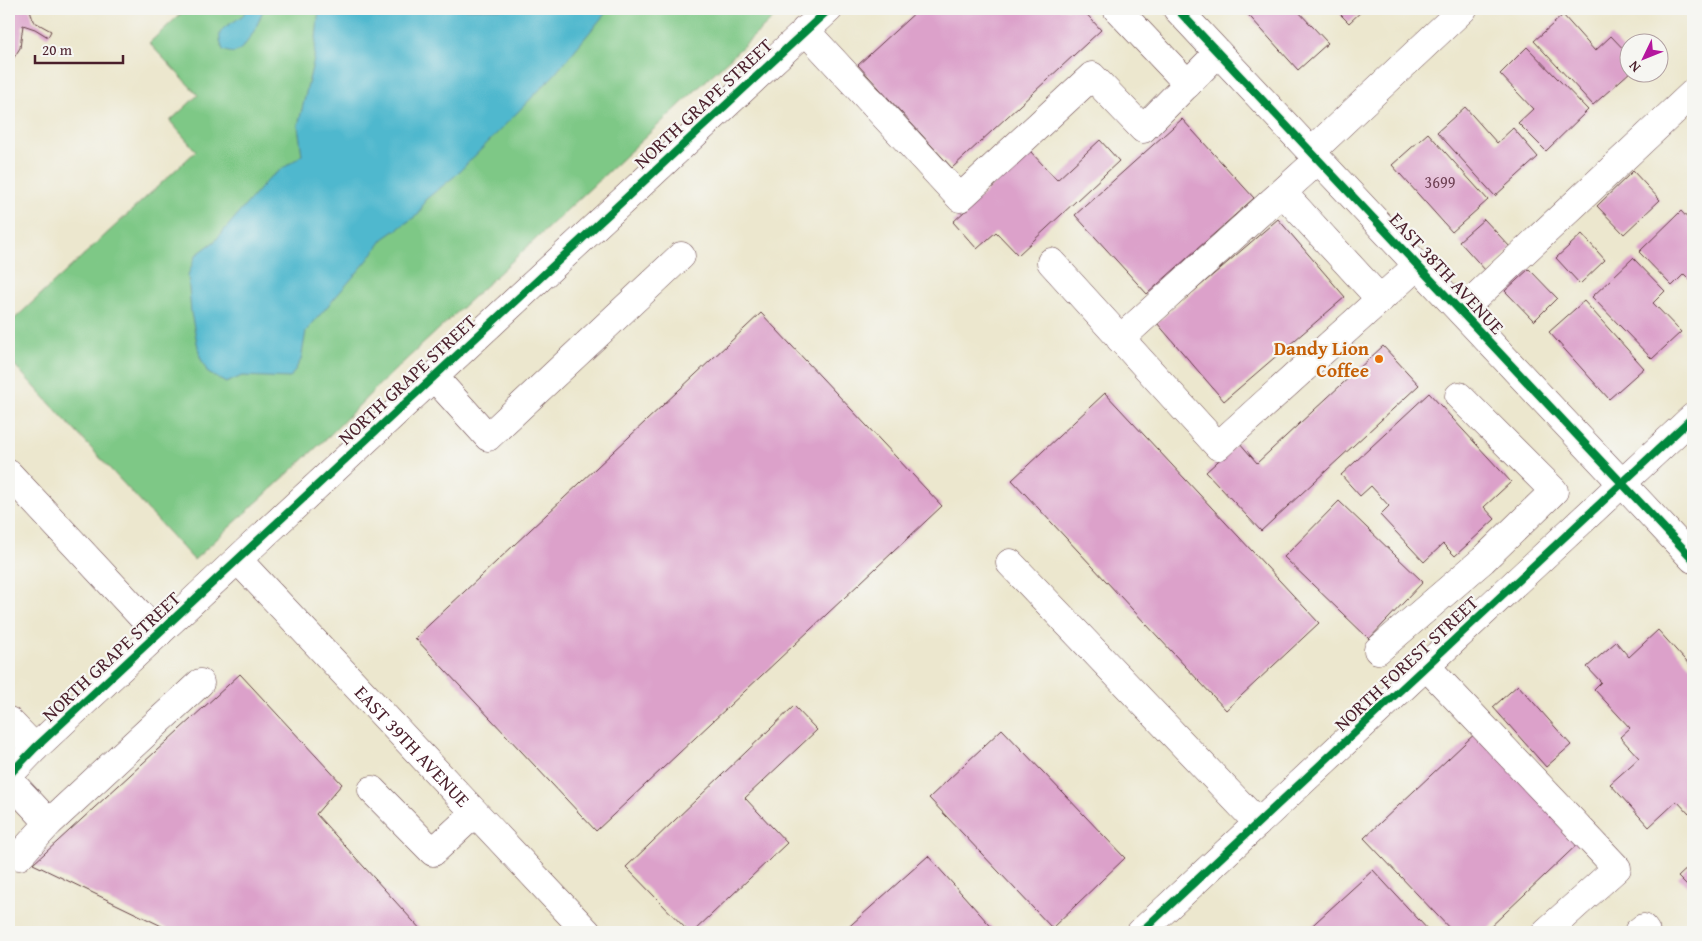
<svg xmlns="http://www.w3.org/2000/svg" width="1702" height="941" font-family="'Gentium Book Plus',serif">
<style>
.green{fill:#7ec886;stroke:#647458}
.water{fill:#50b8ce;stroke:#4d6c7c}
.building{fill:#dca1ca}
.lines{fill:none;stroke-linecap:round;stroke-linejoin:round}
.minor-casing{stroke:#623d43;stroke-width:29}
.minor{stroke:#fff;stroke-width:28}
.cycleway-casing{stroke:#f6f6f2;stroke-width:11}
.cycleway{stroke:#00873e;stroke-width:8}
.food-dot{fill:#e8710a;stroke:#f6f6f2;stroke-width:2}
.labels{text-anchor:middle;stroke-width:4.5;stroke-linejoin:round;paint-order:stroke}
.number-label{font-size:16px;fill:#6e4053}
.street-label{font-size:19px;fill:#4a1f2b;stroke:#f6f6f2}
.food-label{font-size:19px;font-weight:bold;fill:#c56008;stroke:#f6f6f2;text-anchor:end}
</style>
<rect width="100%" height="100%" fill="#f6f6f2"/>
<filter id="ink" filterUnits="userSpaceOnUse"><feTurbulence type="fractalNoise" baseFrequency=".02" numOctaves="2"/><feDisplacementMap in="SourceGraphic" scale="10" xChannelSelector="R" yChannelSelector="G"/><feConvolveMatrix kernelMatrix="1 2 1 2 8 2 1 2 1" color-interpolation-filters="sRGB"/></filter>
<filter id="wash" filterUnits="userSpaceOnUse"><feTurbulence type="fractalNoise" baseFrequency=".0096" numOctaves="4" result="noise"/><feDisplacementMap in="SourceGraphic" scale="20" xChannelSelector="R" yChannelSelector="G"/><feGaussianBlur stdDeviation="1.12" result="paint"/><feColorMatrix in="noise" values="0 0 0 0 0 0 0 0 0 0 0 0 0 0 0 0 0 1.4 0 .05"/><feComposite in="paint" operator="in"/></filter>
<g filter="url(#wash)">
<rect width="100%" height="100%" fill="#ece7ce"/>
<!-- green -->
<path class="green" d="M186,9H783L380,384L330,435L194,560L9,359V324L196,151L170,121L198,95L149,43Z"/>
<!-- water -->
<path class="water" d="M248,9H263C260,21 249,44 238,51C233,54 228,52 223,50C214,27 225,29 239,18C243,16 245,12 248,9Z
M319,9H609L554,75L455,176L425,200L419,214L383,239L367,261L306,331L301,360L290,378L242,376L226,383L208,373L200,357L191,313L188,275L196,255L215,241L268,179L302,155L298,126L314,59Z"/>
<g id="blocks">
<!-- building -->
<path class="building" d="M9,9H30L33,21L51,31L48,37L35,29L23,25L20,48L11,62L9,60Z
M919,9H1082L1101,30L952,168L858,65Z
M1243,9H1296L1328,43L1298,70Z
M1335,9H1364L1349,23Z
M1563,15L1595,51L1611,36L1630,56V72L1593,105L1534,41Z
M1527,47L1588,110L1546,151L1518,123L1533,109L1500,74Z
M1465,107L1497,143L1513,128L1538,157L1495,196L1437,132Z
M1182,119L1254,198L1147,294L1075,215Z
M1428,133L1488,200L1452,232L1392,165Z
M1100,140L1119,161L1018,255L996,232L977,249L953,222L1030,151L1057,180Z
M1633,171L1660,200L1624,234L1597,206Z
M1681,211L1693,224V283L1684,274L1672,286L1639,252Z
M1278,219L1345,297L1224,401L1157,323Z
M1484,219L1511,248L1486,271L1459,241Z
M1582,234L1605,260L1580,284L1556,258Z
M1633,258L1665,291L1653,303L1681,332L1652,359L1592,297Z
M1529,269L1557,298L1534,321L1505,291Z
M1584,301L1644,368L1609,399L1549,332Z
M761,313L942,506L596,831L415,638Z
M1383,346L1419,385L1261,531L1206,472L1239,442L1257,463Z
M1105,393L1319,623L1226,710L1012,480Z
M1429,393L1511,482L1484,507L1495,519L1455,556L1443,544L1424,562L1380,515L1389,506L1371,486L1360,496L1341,475Z
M1339,501L1423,582L1369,639L1284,557Z
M1658,630L1693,669V810L1689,814L1677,801L1649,827L1610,784L1639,758L1620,737L1630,728L1594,689L1601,682L1587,667L1616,642L1629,657Z
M240,674L342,784L316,814L423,932H174L33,864Z
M1518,685L1571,745L1546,767L1493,707Z
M794,706L817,730L745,798L787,843L693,932H689L626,867Z
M1481,728L1584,838L1485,932H1453L1364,838Z
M1002,729L1125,858L1052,928L929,798Z
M928,856L996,932H843Z
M1693,863V892L1678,877Z
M1373,870L1430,932H1305Z"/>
</g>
</g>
<g filter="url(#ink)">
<use href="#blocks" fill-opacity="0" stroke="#623d43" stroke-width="1"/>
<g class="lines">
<defs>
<g id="minor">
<path d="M1117,9L1188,84"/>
<path d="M1177,9L1693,559"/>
<path d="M805,30L960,198L1092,76L1143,129L1218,53"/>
<path d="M1311,152L1463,9"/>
<path d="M1283,193L1380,299"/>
<path d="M1051,262L1218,446L1418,265"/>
<path d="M1461,311L1693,93"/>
<path d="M1120,339L1318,160"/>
<path d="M434,377L488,437L681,256"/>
<path d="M9,474L158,634"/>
<path id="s1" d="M238,560L587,932"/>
<path d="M1010,563L1258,823"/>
<path d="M1378,650L1483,560L1554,491L1459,396"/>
<path d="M1426,666L1617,868L1546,932"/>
<path d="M9,721L35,748"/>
<path d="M9,775L35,748L829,9"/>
<path d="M9,780L49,823"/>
<path d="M372,790L433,852L475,813"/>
<path d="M19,856L49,823L200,683"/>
<path d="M1141,932L1693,417"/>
<path d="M1638,932L1643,928L1646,932"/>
</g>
</defs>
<!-- minor casing -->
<use href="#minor" class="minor-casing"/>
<!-- minor -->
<use href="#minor" class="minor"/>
<defs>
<path id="cycleway" d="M1177,9L1693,559
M9,775L35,748L829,9
M1141,932L1693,417"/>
</defs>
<!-- cycleway casing -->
<use href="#cycleway" class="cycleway-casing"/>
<!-- cycleway -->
<use href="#cycleway" class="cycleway"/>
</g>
</g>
<!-- markers -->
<circle class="food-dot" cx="1379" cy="359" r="5"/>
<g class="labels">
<!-- number labels -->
<g class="number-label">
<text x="1440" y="188">3699</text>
</g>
<!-- street labels -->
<g class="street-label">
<text transform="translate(703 103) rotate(-43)" y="7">NORTH GRAPE STREET</text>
<text transform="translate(1447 273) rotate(47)" y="7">EAST 38TH AVENUE</text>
<text transform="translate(407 379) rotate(-43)" y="7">NORTH GRAPE STREET</text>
<text transform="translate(111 656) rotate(-43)" y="7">NORTH GRAPE STREET</text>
<text transform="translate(1406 663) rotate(-43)" y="7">NORTH FOREST STREET</text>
<text dy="7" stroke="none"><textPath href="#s1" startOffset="255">EAST 39TH AVENUE</textPath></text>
</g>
<!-- food labels -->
<g class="food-label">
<text x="1369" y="355">Dandy Lion<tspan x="1369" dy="22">Coffee</tspan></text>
</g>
</g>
<!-- margin -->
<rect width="1702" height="941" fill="none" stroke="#f6f6f2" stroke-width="30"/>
<!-- north arrow -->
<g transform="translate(1644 58) rotate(227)"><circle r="24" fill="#f6f6f2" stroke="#b1a0a2"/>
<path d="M0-4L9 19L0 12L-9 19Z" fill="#b5179e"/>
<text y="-8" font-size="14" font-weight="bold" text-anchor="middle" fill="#4a1f2b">N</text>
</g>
<!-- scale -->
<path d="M35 55v8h88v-8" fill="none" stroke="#4a1f2b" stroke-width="2.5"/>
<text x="42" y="55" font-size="15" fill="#4a1f2b" stroke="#f6f6f2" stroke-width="4" paint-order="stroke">20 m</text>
</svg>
